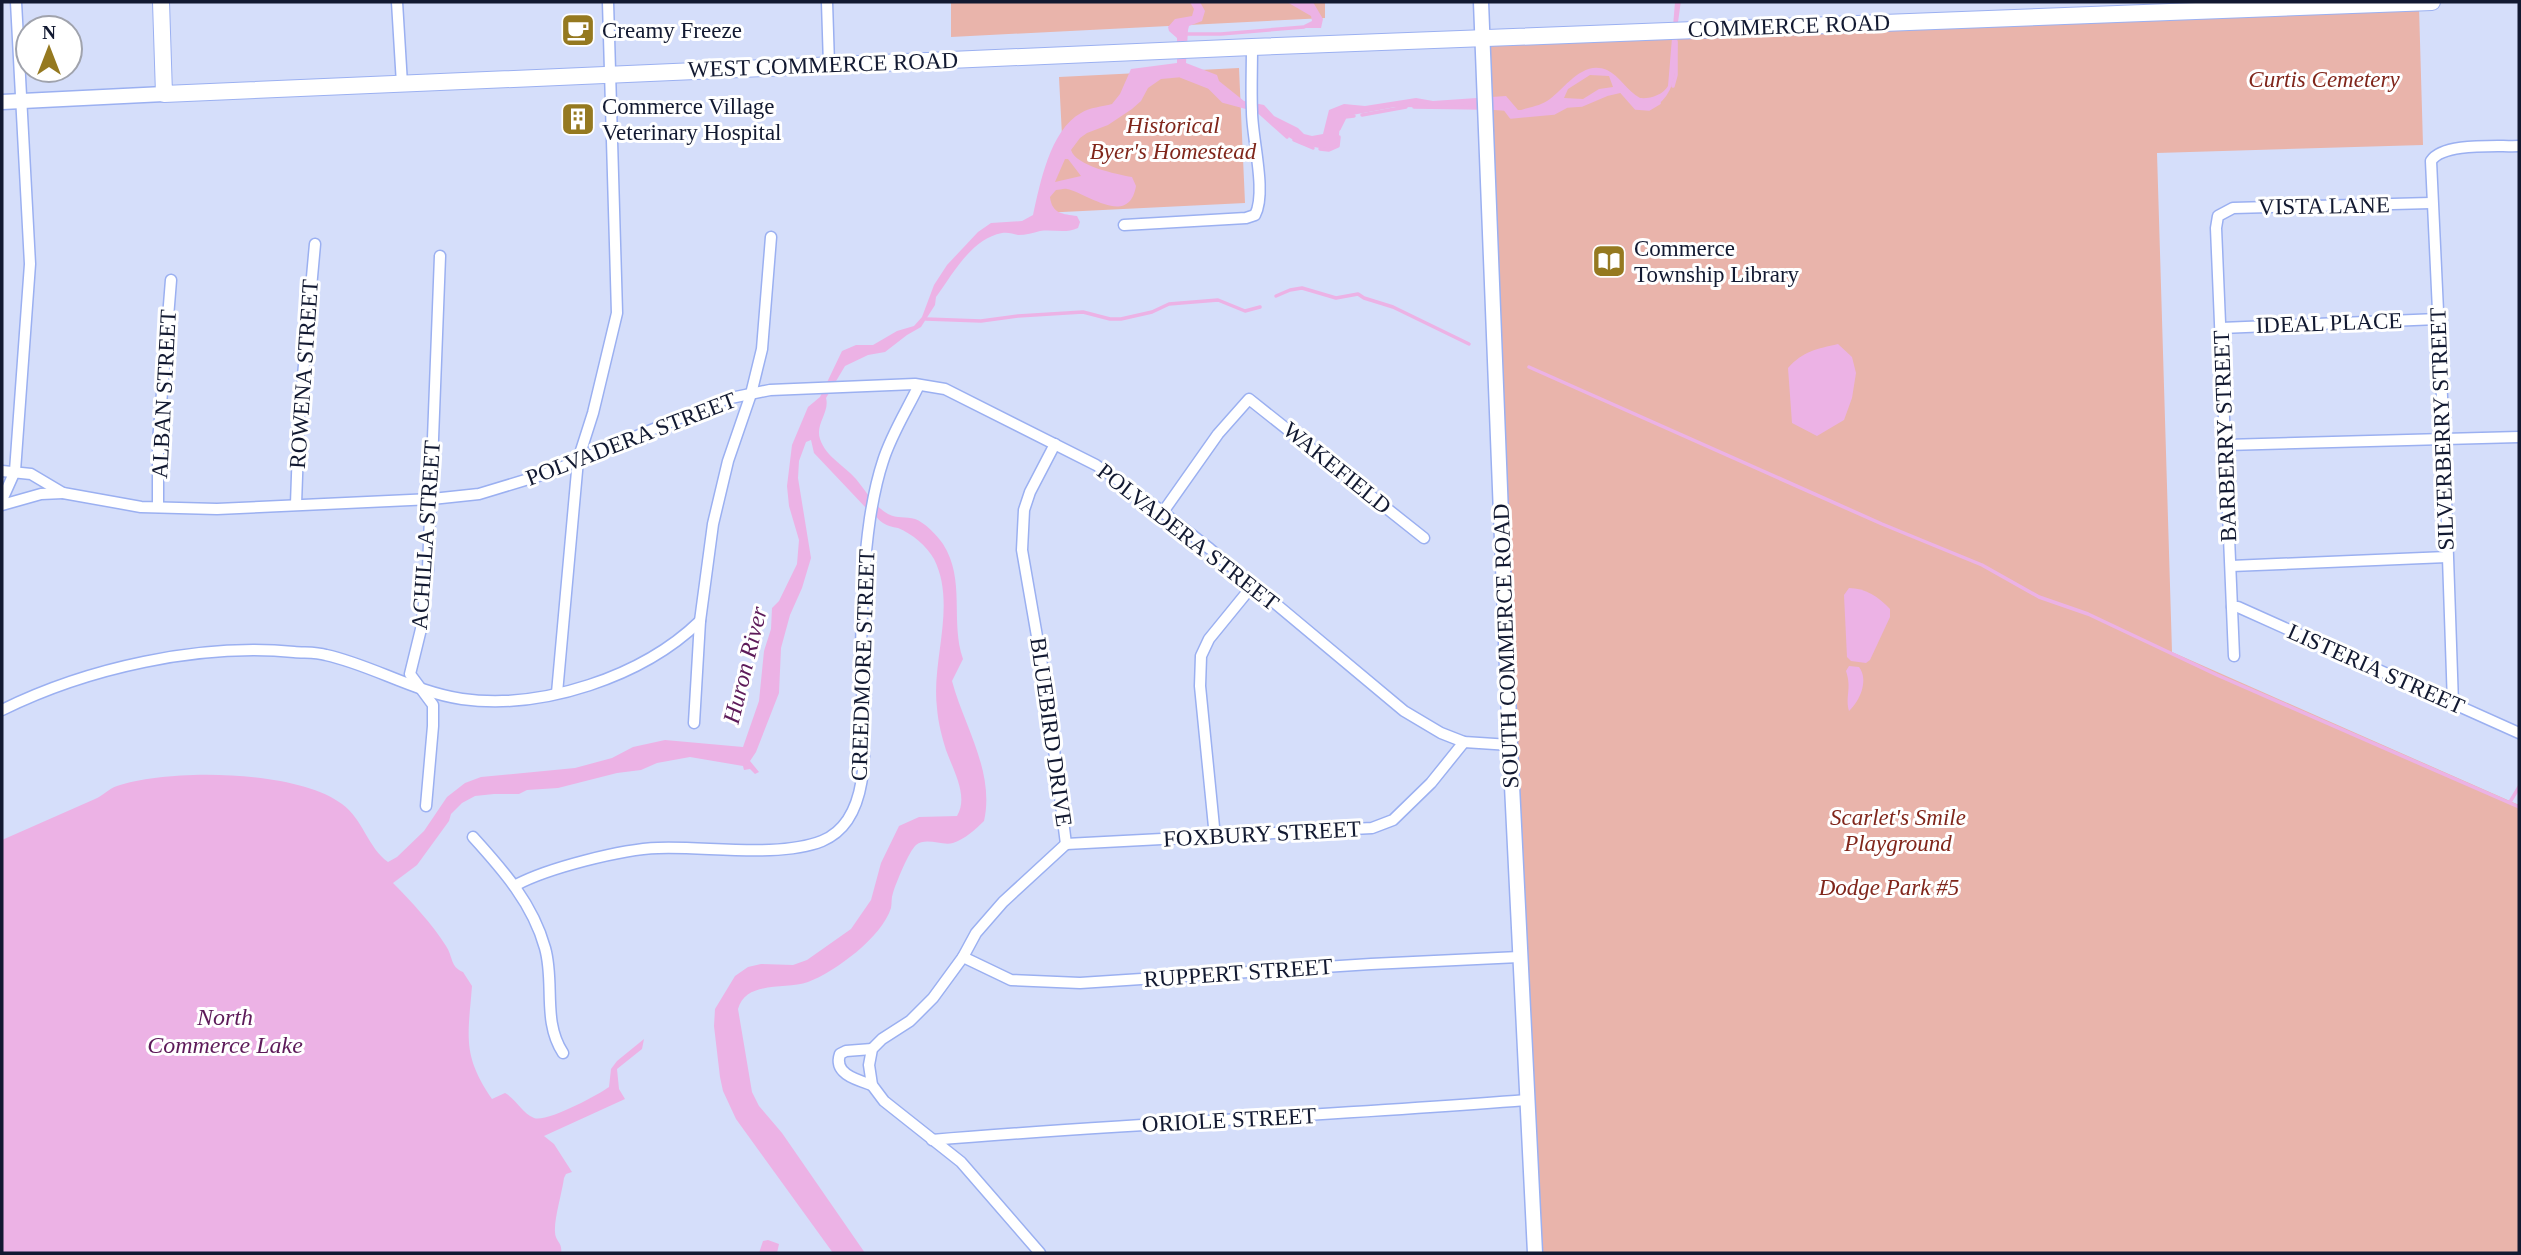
<svg xmlns="http://www.w3.org/2000/svg" width="2521" height="1255" font-family="'Times New Roman',serif">
	<style>
		.green { fill: #e9b4ab }
		.water { fill: #ecb2e5; fill-rule: evenodd }
		.lines { fill: none; stroke-linecap: round; stroke-linejoin: round }
		.stream { stroke: #ecb2e5; stroke-width: 3.5 }
		.minor-casing { stroke: #9bb0f1; stroke-width: 13 }
		.tertiary-casing { stroke: #9bb0f1; stroke-width: 17 }
		.secondary-casing { stroke: #9bb0f1; stroke-width: 18 }
		.minor { stroke: #fff; stroke-width: 10 }
		.tertiary { stroke: #fff; stroke-width: 14 }
		.secondary { stroke: #fff; stroke-width: 16 }
		.labels { text-anchor: middle; dominant-baseline: central; stroke-width: 6; stroke-linejoin: round; paint-order: stroke }
		.street-label { font-size: 23px; fill: #121931; stroke: #fff }
		.poi-label { font-size: 23px; fill: #121931; stroke: #fff; text-anchor: start }
		.park-label { font-size: 23px; font-style: italic; fill: #80261b; stroke: #fff }
		.water-label { font-size: 24px; font-style: italic; fill: #5d1a59; stroke: #fff }
	</style>
	<rect width="100%" height="100%" fill="#d5defa"/>
	<g class="green">
		<path d="M951 2H1325V18L951 37Z"/>
		<path d="M2419 7 2423 145 2157 153 2172 652 2519 805V1253H1537L1484 40Z"/>
		<path d="M1239 68 1245 203 1042 213 1062 136 1059 77Z"/>
	</g>
	<g class="water">
		<path d="M1190 2H1200L1205 11 1202 21 1189 26 1188 30 1186 63 1217 75 1219 81 1244 101 1264 105 1274 116 1298 128 1304 134 1312 136 1323 134 1329 110 1344 104 1365 106 1416 98 1433 101 1506 96 1518 110H1521C1530 107 1539 106 1547 101 1564 90 1582 59 1607 70 1620 76 1627 91 1640 98 1650 99 1663 95 1668 86L1675 2H1679C1674 33 1687 94 1651 108 1646 110 1640 111 1635 107 1629 104 1626 96 1621 91L1608 94 1582 105 1567 106 1554 113 1511 117 1502 108 1395 107 1347 116 1340 124 1338 146 1329 150 1300 144 1282 133 1257 110 1223 101 1209 87 1183 77 1161 79 1148 88 1141 101 1132 109 1108 125 1087 133 1080 138 1071 150C1076 166 1116 174 1132 177L1136 186C1129 228 1087 193 1067 189 1064 188 1059 190 1056 190L1050 197C1052 214 1063 214 1077 216L1080 222 1078 228C1065 234 1053 229 1040 231 1033 233 1026 235 1018 235 1013 234 1008 232 1002 233 971 239 953 274 936 297L935 305 921 327 907 335 885 352 868 355 845 366 826 398C830 412 815 424 820 439 826 457 844 465 856 479 866 491 874 506 888 514 897 519 906 516 915 519 924 522 937 535 943 544 966 580 950 621 963 659L952 681C964 726 995 772 984 821 976 829 965 839 953 843 942 846 926 837 916 845 909 851 896 883 893 893 891 898 892 903 891 908 882 937 835 972 808 982 785 990 746 980 738 1009L752 1092 759 1106 782 1133 865 1253H833L736 1119 723 1091 720 1077 714 1026 715 1009 735 976 748 967 761 964 793 965 807 960 851 929 871 900 881 863 899 826 919 817 957 816C969 796 953 770 946 750 942 737 938 722 937 708 931 660 957 605 934 559 927 546 911 533 898 528 892 527 888 526 883 523 876 519 875 512 867 509L814 453 811 440 806 442 799 461 798 478 811 558 802 588 790 615 781 648 779 693 756 752 750 761 759 772 755 774 750 769 744 770 743 766 690 757 657 763 641 770 617 773 558 788 527 790 519 794H494L475 796 462 803 451 814 449 821 417 865 393 883C411 901 433 925 446 946 453 956 450 967 463 972L472 986C468 1037 462 1055 492 1099L505 1093C516 1099 522 1113 534 1118 546 1123 598 1095 609 1087L611 1069 617 1061 644 1039 642 1049 617 1069 619 1089 625 1099 544 1136 554 1144 572 1172 566 1174 564 1178C562 1193 554 1219 555 1232 555 1241 563 1243 561 1253H2V840L95 799C104 795 108 789 117 786 170 768 297 770 342 804 363 819 368 848 388 862L397 857 424 831 447 797 465 783 481 777 575 768 612 758 633 747 665 740 743 747 759 701 764 651 771 629 772 608 779 601 797 564 799 540 789 506 787 486 792 445 808 407 820 397 842 351 856 345H873L897 331 914 326 922 317 934 285 947 265 978 232 991 223 1022 221 1033 215C1040 184 1050 130 1081 113 1090 107 1102 107 1112 104L1120 94 1131 69 1177 63V38L1169 31 1168 27 1175 19 1192 16 1194 9ZM1590 75 1609 76 1613 87 1599 89 1583 99 1564 98 1568 89ZM1065 159H1068L1081 176 1055 182Z"/>
		<path d="M1287 2H1313L1323 19 1321 28H1305L1304 25 1312 21 1311 16Z"/>
		<path d="M1838 344 1852 357 1856 373 1852 398 1844 420 1817 436 1792 423 1788 368C1803 351 1817 349 1838 344Z"/>
		<path d="M1849 588C1865 588 1879 597 1890 609V617L1870 660 1866 663 1851 661 1847 657 1844 595Z"/>
		<path d="M1849 666 1859 667C1869 680 1860 701 1849 711 1845 696 1852 689 1846 671Z"/>
		<path d="M768 1240 779 1244 777 1253H759L763 1241Z"/>
	</g>
	<g class="lines">
		<g class="stream">
			<path d="M1676 24 1679 2"/>
			<path d="M1187 34H1221L1304 27"/>
			<path d="M1181 76 1209 87 1223 101 1249 108"/>
			<path d="M1673 86 1676 75V42"/>
			<path d="M1414 107 1483 108"/>
			<path d="M1491 108 1505 109 1511 117 1554 113 1567 106 1582 105 1608 94 1621 91 1636 108 1649 109 1659 103"/>
			<path d="M1259 112 1287 137"/>
			<path d="M1362 115 1406 107"/>
			<path d="M1339 129 1345 117 1354 116"/>
			<path d="M1294 140 1313 148"/>
			<path d="M1320 149 1329 150 1338 146 1339 137"/>
			<path d="M1276 296 1290 290 1302 288 1336 298 1358 294 1364 298 1393 307 1469 344"/>
			<path d="M926 319 981 321 1018 316 1083 312 1110 319H1121L1152 312 1169 304 1218 300 1245 311 1260 307"/>
			<path d="M1529 367 1882 524 1982 565 2039 597 2088 614 2217 675 2519 807"/>
			<path d="M2510 802 2519 787"/>
		</g>
		<g class="minor-casing">
			<g id="minor">
				<path d="M397 2 402 84"/>
				<path d="M827 2 829 65"/>
				<path d="M1124 225 1246 218 1255 215C1267 193 1252 138 1252 112 1251 91 1252 69 1252 47"/>
				<path d="M2221 328 2438 319"/>
				<path d="M1055 444 1030 492 1024 510 1022 550 1047 694 1066 844"/>
				<path d="M2226 445 2519 437"/>
				<path d="M2 471 31 474 63 493 141 507 217 509 432 499 479 494 545 474 726 399 770 390 915 384 945 389 1096 465 1151 503 1210 549 1404 711 1441 733 1464 742 1510 745"/>
				<path d="M2 500 15 471 30 264 16 2"/>
				<path d="M296 504 299 420 315 244"/>
				<path d="M2 505 41 494 63 493"/>
				<path d="M158 507V442L171 280"/>
				<path d="M1163 512 1218 434 1249 399 1424 538"/>
				<path d="M2231 566 2447 557"/>
				<path d="M2232 607H2238L2519 733"/>
				<path d="M2234 656 2216 228 2218 216 2233 208 2431 203"/>
				<path d="M557 693 578 460 593 413 617 313 608 2"/>
				<path d="M2453 704 2444 440 2431 161C2443 142 2497 147 2519 146"/>
				<path d="M2 710C87 668 199 643 294 652 304 653 316 652 326 655 372 665 414 692 462 699 542 710 642 677 700 621"/>
				<path d="M694 723 700 621 713 524 728 461 751 394 762 349 771 237"/>
				<path d="M426 806 433 726V705L410 674 421 629 428 569 440 256"/>
				<path d="M473 837C503 870 533 904 545 948 555 983 542 1021 563 1053"/>
				<path d="M1215 837 1200 686 1201 656 1209 639 1253 585"/>
				<path d="M1066 844 1372 828 1393 820 1431 783 1464 742"/>
				<path d="M516 885C548 868 622 849 658 848 706 846 779 858 822 841 881 817 861 715 861 666 861 618 863 566 870 518 873 499 877 479 883 461 891 435 907 410 919 385"/>
				<path d="M963 957 1011 980 1080 983 1371 964 1519 957"/>
				<path d="M872 1049 846 1051 840 1054C833 1074 857 1080 872 1085"/>
				<path d="M932 1140C1130 1123 1329 1116 1527 1100"/>
				<path d="M1040 1253 961 1162 884 1101 872 1085 869 1065 872 1049 882 1039 910 1021 933 998 963 957 976 933 1003 902 1066 844"/>
			</g>
		</g>
		<g class="tertiary-casing">
			<g id="tertiary">
				<path d="M1481 2 1510 745 1535 1253"/>
				<path d="M2 102 164 94"/>
			</g>
		</g>
		<g class="secondary-casing">
			<path id="secondary" d="M161 2 164 94 1252 47 2432 2"/>
		</g>
		<use href="#minor" class="minor"/>
		<use href="#tertiary" class="tertiary"/>
		<use href="#secondary" class="secondary"/>
	</g>
	<defs>
		<g id="cafe-square" transform="scale(1.75)"><rect x="-9" y="-9" width="18" height="18" rx="4" fill="#957920" stroke="#fff"/><path d="M-5.5-4.5H6V0H3Q3 3.5 0 3.5H-2.5Q-5.5 3.5-5.5 0ZM3-3.2v2h1.7v-2ZM-6 4.5H4V6H-6Z" fill="#fff"/></g>
		<g id="building-square" transform="scale(1.75)"><rect x="-9" y="-9" width="18" height="18" rx="4" fill="#957920" stroke="#fff"/><path d="M-4-6H4V6H1V3H-1V6H-4ZM-2.5-4.3h1.7v1.8h-1.7ZM.8-4.3h1.7v1.8H.8ZM-2.5-1h1.7V.8h-1.7ZM.8-1h1.7V.8H.8Z" fill="#fff"/></g>
		<g id="library-square" transform="scale(1.75)"><rect x="-9" y="-9" width="18" height="18" rx="4" fill="#957920" stroke="#fff"/><path d="M-6-4Q-3-5.5-.7-3.5V5Q-3 3-6 4ZM6-4Q3-5.5 .7-3.5V5Q3 3 6 4Z" fill="#fff"/></g>
	</defs>
	<g fill-rule="evenodd">
		<use href="#cafe-square" x="578" y="30"/>
		<use href="#building-square" x="578" y="119"/>
		<use href="#library-square" x="1609" y="261"/>
	</g>
	<g class="labels">
		<g class="street-label">
			<text transform="translate(1789 26) rotate(-2)">COMMERCE ROAD</text>
			<text transform="translate(823 65) rotate(-2)">WEST COMMERCE ROAD</text>
			<text transform="translate(2324 206) rotate(-1)">VISTA LANE</text>
			<text transform="translate(2329 323) rotate(-2)">IDEAL PLACE</text>
			<text transform="translate(304 374) rotate(-86)">ROWENA STREET</text>
			<text transform="translate(164 394) rotate(-87)">ALBAN STREET</text>
			<text transform="translate(2442 429) rotate(-92)">SILVERBERRY STREET</text>
			<text transform="translate(2225 436) rotate(-92)">BARBERRY STREET</text>
			<text transform="translate(631 439) rotate(-21)">POLVADERA STREET</text>
			<text transform="translate(1337 468) rotate(39)">WAKEFIELD</text>
			<text transform="translate(426 535) rotate(-86)">ACHILLA STREET</text>
			<text transform="translate(1188 537) rotate(38)">POLVADERA STREET</text>
			<text transform="translate(1506 646) rotate(-92)">SOUTH COMMERCE ROAD</text>
			<text transform="translate(863 665) rotate(-88)">CREEDMORE STREET</text>
			<text transform="translate(2376 669) rotate(24)">LISTERIA STREET</text>
			<text transform="translate(1051 732) rotate(82)">BLUEBIRD DRIVE</text>
			<text transform="translate(1262 834) rotate(-3)">FOXBURY STREET</text>
			<text transform="translate(1238 973) rotate(-4)">RUPPERT STREET</text>
			<text transform="translate(1229 1120) rotate(-3)">ORIOLE STREET</text>
		</g>
		<g class="poi-label">
			<text x="602" y="30">Creamy Freeze</text>
			<text x="602" y="106">Commerce Village<tspan x="602" dy="26">Veterinary Hospital</tspan></text>
			<text x="1634" y="248">Commerce<tspan x="1634" dy="26">Township Library</tspan></text>
		</g>
		<g class="park-label">
			<text x="2324" y="79">Curtis Cemetery</text>
			<text x="1173" y="125">Historical<tspan x="1173" dy="26">Byer's Homestead</tspan></text>
			<text x="1898" y="817">Scarlet's Smile<tspan x="1898" dy="26">Playground</tspan></text>
			<text x="1889" y="887">Dodge Park #5</text>
		</g>
		<g class="water-label">
			<text transform="translate(745 665) rotate(-76)">Huron River</text>
			<text x="225" y="1017">North<tspan x="225" dy="28">Commerce Lake</tspan></text>
		</g>
	</g>
	<rect width="2521" height="1255" fill="none" stroke="#121931" stroke-width="7"/>
	<g transform="translate(49 49)"><circle r="33" fill="#ffffff" stroke="#a0a3ad" stroke-width="2"/>
	<path d="M0-5L12 26L0 18L-12 26Z" fill="#957920"/>
	<text y="-10" font-size="19" font-weight="bold" text-anchor="middle" fill="#121931">N</text>
	</g>
</svg>
